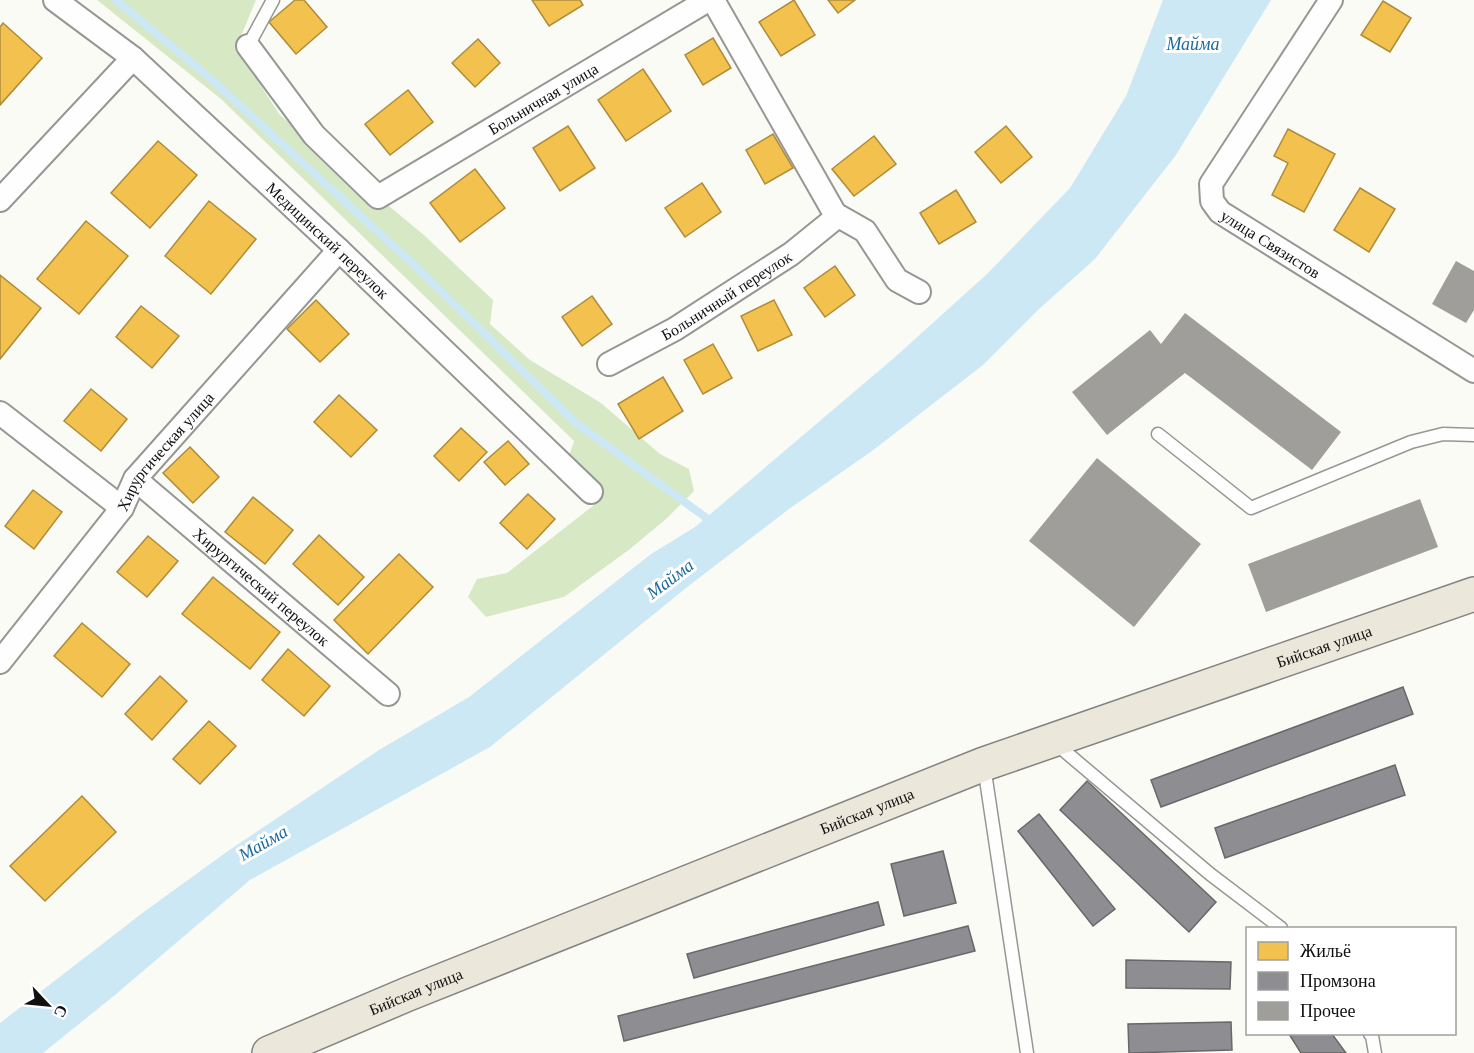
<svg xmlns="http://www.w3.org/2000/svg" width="1474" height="1053" font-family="'Libre Baskerville',serif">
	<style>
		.forest { fill: #d7e8c5 }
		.water { fill: #cde8f5 }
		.homes { fill: #f2c14e; stroke: #ae8c3b; stroke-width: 1.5 }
		.industry { fill: #8d8d92; stroke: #68686b; stroke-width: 1.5 }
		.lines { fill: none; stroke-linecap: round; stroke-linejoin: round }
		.stream { stroke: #cde8f5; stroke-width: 8 }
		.building { fill: #9f9e9b }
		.service-casing { stroke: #969694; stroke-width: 15 }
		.minor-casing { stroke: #969694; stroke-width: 26 }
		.primary-casing { stroke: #838381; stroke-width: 36 }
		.service { stroke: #fefefe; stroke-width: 12 }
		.minor { stroke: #fefefe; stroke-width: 22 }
		.primary { stroke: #ece7db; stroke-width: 33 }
		.labels { text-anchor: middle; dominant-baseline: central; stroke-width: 6; stroke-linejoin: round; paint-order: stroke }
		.street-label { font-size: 16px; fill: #101010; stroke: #fff }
		.water-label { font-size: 18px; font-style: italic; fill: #1c6a9e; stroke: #fff }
	</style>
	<rect width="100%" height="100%" fill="#fbfbf6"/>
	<path class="forest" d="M97 0H256L236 48 280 115 425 236 493 300 490 324 530 360 601 403 660 454 689 469 694 491 666 519 630 549 564 597 486 617 468 597 477 579 507 573 594 505 568 459 574 441 221 99Z"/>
	<path class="water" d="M1163 0H1271L1176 155 1095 259 1039 309 983 365 872 451 789 509 691 584 490 747 250 880 115 995 43 1053H0V1023L145 911 228 851 379 750 469 697 651 554 695 527 894 358 988 273 1070 188 1126 96Z"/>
	<g class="homes">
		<path d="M295 0H304L327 27 296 54 269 22Z"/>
		<path d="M532 0H580L583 5 549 26Z"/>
		<path d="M794 0 815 35 781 56 759 22Z"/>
		<path d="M828 0H855L838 13Z"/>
		<path d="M1383 1 1411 18 1390 52 1361 35Z"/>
		<path d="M3 23 42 58 0 105V27Z"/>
		<path d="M713 38 731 68 703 85 685 55Z"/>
		<path d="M478 39 500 63 475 87 452 63Z"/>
		<path d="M643 69 671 111 626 141 598 100Z"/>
		<path d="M408 90 433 122 390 155 365 124Z"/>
		<path d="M568 126 595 168 560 191 533 148Z"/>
		<path d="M1006 126 1032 157 1001 183 975 152Z"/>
		<path d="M1288 129 1335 154 1304 212 1272 195 1288 163 1274 156Z"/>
		<path d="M773 134 793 168 765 184 746 150Z"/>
		<path d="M874 136 896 164 854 196 832 169Z"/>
		<path d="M158 141 197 175 150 228 111 193Z"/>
		<path d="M475 169 505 208 460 242 430 203Z"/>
		<path d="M702 183 721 212 685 237 665 208Z"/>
		<path d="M1360 188 1395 209 1369 252 1334 230Z"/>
		<path d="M956 190 976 222 939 244 920 213Z"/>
		<path d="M209 201 256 239 211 294 165 256Z"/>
		<path d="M86 221 128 256 79 314 37 279Z"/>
		<path d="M835 266 855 295 825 317 804 288Z"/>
		<path d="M0 275 41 308 0 359Z"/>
		<path d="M592 296 612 324 582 346 562 317Z"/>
		<path d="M316 300 349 334 320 362 287 329Z"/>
		<path d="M774 300 792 335 758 351 741 316Z"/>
		<path d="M141 306 179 336 152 368 116 337Z"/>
		<path d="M713 344 732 378 703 394 684 360Z"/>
		<path d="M663 377 683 411 639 439 618 404Z"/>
		<path d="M91 389 127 419 101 451 64 421Z"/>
		<path d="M339 395 377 430 351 457 314 422Z"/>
		<path d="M461 428 487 452 459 481 434 456Z"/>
		<path d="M508 441 529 464 505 485 484 462Z"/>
		<path d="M190 447 219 477 193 503 163 473Z"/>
		<path d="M33 490 62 512 34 549 5 526Z"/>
		<path d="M528 494 555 519 527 549 500 523Z"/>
		<path d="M253 497 293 530 265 564 225 532Z"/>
		<path d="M319 535 364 577 338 605 293 564Z"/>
		<path d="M148 536 178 561 147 597 117 572Z"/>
		<path d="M399 554 433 587 368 654 334 620Z"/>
		<path d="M213 577 280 632 250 669 182 614Z"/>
		<path d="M82 623 130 664 102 697 54 656Z"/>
		<path d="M288 649 330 686 304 716 262 680Z"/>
		<path d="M160 676 187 701 152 740 125 714Z"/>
		<path d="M209 721 236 746 200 784 173 759Z"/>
		<path d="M82 796 116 832 45 901 10 866Z"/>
	</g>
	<g class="industry">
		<path d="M1403 687 1413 714 1161 807 1151 780Z"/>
		<path d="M1395 765 1405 795 1225 858 1215 828Z"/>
		<path d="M1087 781 1216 902 1189 932 1060 810Z"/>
		<path d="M1039 814 1115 909 1093 926 1018 831Z"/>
		<path d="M943 851 956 903 904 916 891 864Z"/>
		<path d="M878 902 884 925 694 978 687 954Z"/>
		<path d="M968 926 975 951 624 1041 618 1016Z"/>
		<path d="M1126 960 1231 962 1230 989 1126 988Z"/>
		<path d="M1231 1022 1232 1050 1129 1053 1128 1024Z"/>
		<path d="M1289 1034H1332L1346 1053H1301Z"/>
	</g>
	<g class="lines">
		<path class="stream" d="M116 0 210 78 412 263 576 423 712 522"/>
	</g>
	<g class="building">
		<path d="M1456 261 1474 271V310L1466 323 1432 304Z"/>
		<path d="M1185 313 1341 432 1312 470 1185 373 1107 435 1072 392 1150 330 1161 344Z"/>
		<path d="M1097 458 1201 544 1134 627 1029 541Z"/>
		<path d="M1420 499 1438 547 1266 612 1248 564Z"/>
	</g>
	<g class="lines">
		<g class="service-casing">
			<g id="service">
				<path d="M248 46 273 0"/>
				<path d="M1158 434 1251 508 1411 442 1443 434 1474 435"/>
				<path d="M1055 743 1210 874 1281 928"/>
				<path d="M984 766 1027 1053"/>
				<path d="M1370 1034 1372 1036 1375 1053"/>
			</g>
		</g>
		<g class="minor-casing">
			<g id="minor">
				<path id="s1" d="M55 0 133 58 339 250 591 492"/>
				<path d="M713 0 835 214 865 231 897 280 919 292"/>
				<path id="s2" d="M1331 0 1211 184 1212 201 1220 212 1474 371"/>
				<path id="s3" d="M248 46 314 135 378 197 708 0"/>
				<path d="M0 200 133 58"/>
				<path id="s4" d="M609 364 675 329 791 254 838 216"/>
				<path d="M0 413 122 508"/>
				<path id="s5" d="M135 479 388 694"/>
				<path id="s6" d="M0 662 122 508 135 479 339 250"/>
			</g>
		</g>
		<g class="primary-casing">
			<g id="primary">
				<path id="s7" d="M269 1053 408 994 984 764 1474 594"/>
			</g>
		</g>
		<use href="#service" class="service"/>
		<use href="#minor" class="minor"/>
		<use href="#primary" class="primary"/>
	</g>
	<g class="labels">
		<g class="street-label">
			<text stroke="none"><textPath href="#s3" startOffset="392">Больничная улица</textPath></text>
			<text stroke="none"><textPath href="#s1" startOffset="364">Медицинский переулок</textPath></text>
			<text stroke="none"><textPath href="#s2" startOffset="310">улица Связистов</textPath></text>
			<text stroke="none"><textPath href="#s4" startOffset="136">Больничный переулок</textPath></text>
			<text stroke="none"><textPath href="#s6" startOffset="268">Хирургическая улица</textPath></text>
			<text stroke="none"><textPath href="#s5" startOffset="166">Хирургический переулок</textPath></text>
			<text stroke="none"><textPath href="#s7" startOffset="1131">Бийская улица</textPath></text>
			<text stroke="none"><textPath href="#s7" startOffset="645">Бийская улица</textPath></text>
			<text stroke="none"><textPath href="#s7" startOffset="159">Бийская улица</textPath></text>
		</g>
		<g class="water-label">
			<text x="1193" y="44">Майма</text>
			<text transform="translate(670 579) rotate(-37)">Майма</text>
			<text transform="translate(263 843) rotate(-30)">Майма</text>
		</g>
	</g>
	<rect x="1246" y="927" width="210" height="108" fill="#ffffff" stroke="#9f9f9f" stroke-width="1.5"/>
	<rect x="1258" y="942" width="30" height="18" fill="#f2c14e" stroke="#9f9f9f" stroke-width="1.5"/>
	<text x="1300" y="957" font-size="18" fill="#101010">Жильё</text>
	<rect x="1258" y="972" width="30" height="18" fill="#8d8d92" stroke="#9f9f9f" stroke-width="1.5"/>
	<text x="1300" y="987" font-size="18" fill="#101010">Промзона</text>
	<rect x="1258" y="1002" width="30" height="18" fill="#9f9e9b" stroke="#9f9f9f" stroke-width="1.5"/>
	<text x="1300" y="1017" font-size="18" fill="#101010">Прочее</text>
	<g transform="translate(48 1005) rotate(116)" stroke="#ffffff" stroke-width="4.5" paint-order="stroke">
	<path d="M0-4.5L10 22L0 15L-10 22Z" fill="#101010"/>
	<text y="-9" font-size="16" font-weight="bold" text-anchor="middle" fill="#101010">С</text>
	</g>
</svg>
